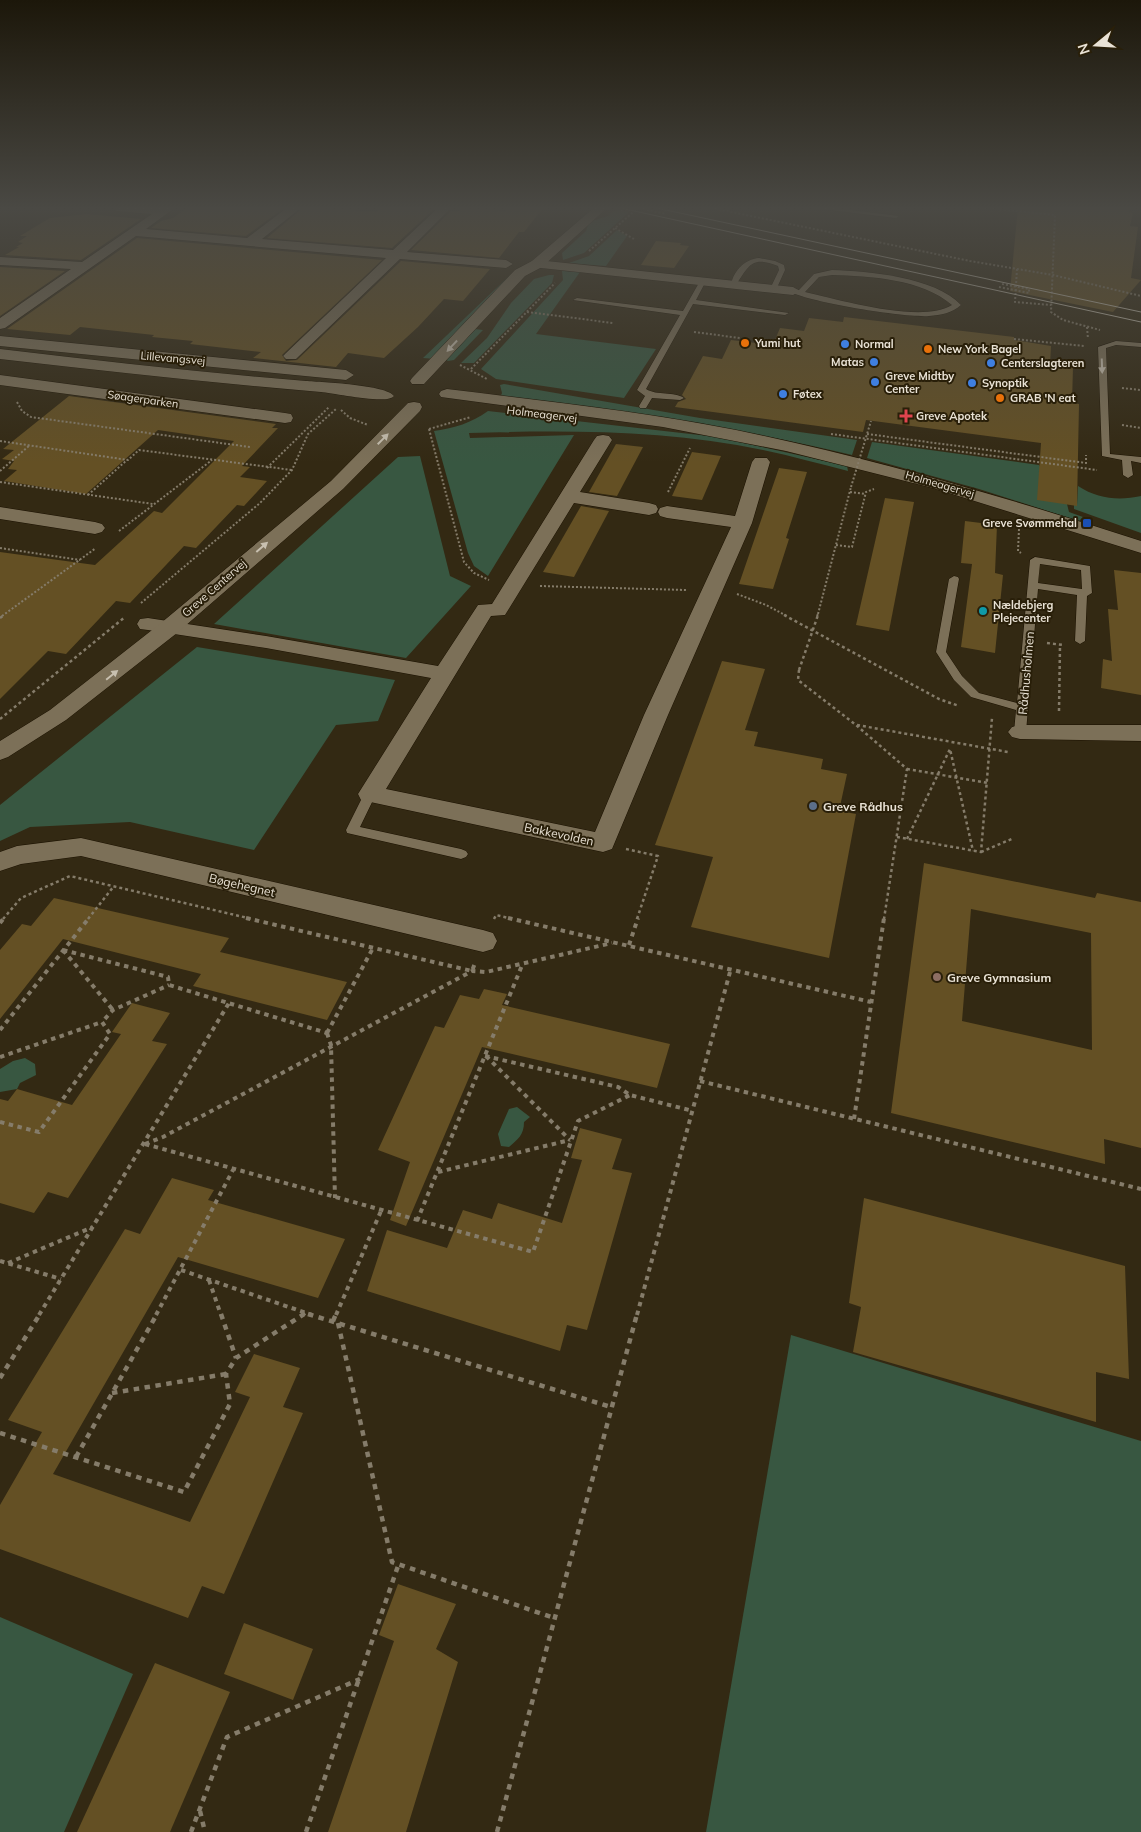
<svg xmlns="http://www.w3.org/2000/svg" width="1141" height="1832" font-family="Mulish,sans-serif">
	<style>
		.green { fill: #385741 }
		.building { fill: #645024; fill-rule: evenodd }
		.lines { fill: none; stroke-linecap: round; stroke-linejoin: round }
		.lane-casing { stroke: #1b1100; stroke-width: 1 }
		.street-casing { stroke: #1b1100; stroke-width: 1 }
		.secondary-casing { stroke: #1b1100; stroke-width: 1 }
		.path-far3 { stroke: #857c6a; stroke-width: 2; stroke-dasharray: 2 2; stroke-linecap: butt }
		.path-far2 { stroke: #857c6a; stroke-width: 2.5; stroke-dasharray: 3 3; stroke-linecap: butt }
		.path-far1 { stroke: #857c6a; stroke-width: 4; stroke-dasharray: 4.5 4.5; stroke-linecap: butt }
		.path { stroke: #857c6a; stroke-width: 4.5; stroke-dasharray: 5.5 5.5; stroke-linecap: butt }
		.lane { fill: #7c7058; fill-rule: evenodd }
		.street { fill: #7c7058; fill-rule: evenodd }
		.secondary { fill: #7c7058; fill-rule: evenodd }
		.tram { stroke: #c7c0b1; stroke-width: 1 }
		.path-bridge-far1 { stroke: #857c6a; stroke-width: 2; stroke-dasharray: 2 2; stroke-linecap: butt }
		.path-bridge { stroke: #857c6a; stroke-width: 2.5; stroke-dasharray: 3 3; stroke-linecap: butt }
		.oneway { fill: #c8c0b0 }
		.food-dot { fill: #e8710a; stroke: #291f09; stroke-width: 2 }
		.shop-dot { fill: #3f7fe0; stroke: #291f09; stroke-width: 2 }
		.health-dot { fill: #e0444e; stroke: #291f09; stroke-width: 2 }
		.transit-dot { fill: #1a4fb4; stroke: #291f09; stroke-width: 2 }
		.culture-dot { fill: #0f9aa8; stroke: #291f09; stroke-width: 2 }
		.service-dot { fill: #5c6f8a; stroke: #291f09; stroke-width: 2 }
		.education-dot { fill: #8d6e63; stroke: #291f09; stroke-width: 2 }
		.labels { text-anchor: middle; dominant-baseline: central; stroke-width: 4; stroke-linejoin: round; paint-order: stroke }
		.far-poi-label { font-size: 11px; font-weight: bold; fill: #e9e2d5; stroke: #291f09; text-anchor: start }
		.far-street-label { font-size: 11px; fill: #e9e2d5; stroke: #291f09 }
		.street-label { font-size: 12px; fill: #e9e2d5; stroke: #291f09 }
		.poi-label { font-size: 12px; font-weight: bold; fill: #e9e2d5; stroke: #291f09; text-anchor: start }
	</style>
	<rect width="100%" height="100%" fill="#332913"/>
	<g class="green">
		<path d="M618 210 629 212 584 253 563 260 562 253 586 231 589 222 611 215 608 214Z"/>
		<path d="M617 230 627 236 606 266 569 263 589 256Z"/>
		<path d="M562 271 580 272 536 334 656 349 624 398 496 379 481 369 563 280Z"/>
		<path d="M511 274H514L436 359 423 358Z"/>
		<path d="M549 275H554L552 283 474 363H461L487 338 511 303 534 279Z"/>
		<path d="M475 329 483 330 454 360 448 361 445 359Z"/>
		<path d="M504 384 700 418 857 440 852 455C736 427 619 410 500 398L502 393 500 385Z"/>
		<path d="M488 411 717 437 847 466 848 471C820 464 792 456 763 450 667 430 567 430 469 433L470 438 574 435 488 576 474 566 468 553 434 431C455 428 471 423 488 411Z"/>
		<path d="M872 442 1039 465 1067 504 1069 512 1083 517 1079 521 979 489 867 458Z"/>
		<path d="M420 456 450 576 471 586 406 658 214 624 398 457Z"/>
		<path d="M1078 486C1098 499 1119 501 1141 496V533L1074 509V505H1077Z"/>
		<path d="M197 647 395 680 378 721 336 725 254 850 130 822 30 827 0 841V805Z"/>
		<path d="M25 1058 35 1064 36 1075 20 1083 17 1089 0 1092V1069L13 1061Z"/>
		<path d="M517 1107 530 1117 524 1122C524 1135 518 1139 509 1147L501 1146 498 1134 509 1109Z"/>
		<path d="M791 1335 1141 1441V1832H706Z"/>
		<path d="M0 1617 133 1674 64 1832H0Z"/>
	</g>
	<g class="building">
		<path d="M189 207H285L246 236 151 228 161 221 173 218Z"/>
		<path d="M304 207 376 212 381 207 434 209 392 248 267 238Z"/>
		<path d="M510 207H544L524 232H519L499 258 411 250 451 211H459L463 208 506 211Z"/>
		<path d="M1018 207H1130L1128 212 1133 213 1130 226 1138 227 1131 278 1141 280 1113 312 1010 291Z"/>
		<path d="M87 214 141 219 81 260 5 255 19 247H16L23 243 18 242 27 236H20L50 218Z"/>
		<path d="M137 238 382 260 282 355 286 361 297 360 401 261 490 269 463 301 444 299 418 327 384 358 348 353 336 367 253 358 261 352 190 344 193 341 152 337 154 335 80 327 70 335 7 329Z"/>
		<path d="M656 241 681 243 680 245 689 246 674 268 641 265Z"/>
		<path d="M0 267 65 271 0 316Z"/>
		<path d="M844 317 1014 337V340L1051 346 1050 365 1073 367 1072 403 1079 404 1077 506 1037 500 1041 443 866 420 863 432 675 407 678 402 686 399 682 395 703 356 722 359 731 340 756 343 759 338 775 340 780 328 804 331 809 318 843 322Z"/>
		<path d="M69 396 276 424 272 428H278L242 466 250 467 240 477 267 481 244 506 237 505 196 548 184 546 130 603 116 601 66 654 48 651 0 699V552L95 565 154 511 162 513 234 441 158 430 86 494 4 481 17 470 8 469 14 461 2 459 14 450 3 449Z"/>
		<path d="M616 444 643 447 617 496 589 492Z"/>
		<path d="M692 452 721 456 702 500 672 496Z"/>
		<path d="M779 468 807 472 786 538 789 539 773 589 739 584Z"/>
		<path d="M885 498 914 502 889 631 856 625Z"/>
		<path d="M581 506 609 511 574 577 543 572Z"/>
		<path d="M965 521 997 525 995 573 1003 575 995 653 961 647 972 564 961 563Z"/>
		<path d="M1114 570 1141 573V695L1101 688 1103 659 1112 661 1108 609 1118 610Z"/>
		<path d="M722 661 765 669 745 730 758 732 754 746 823 759 821 769 847 774 839 811 856 814 829 958 691 927 713 857 655 845Z"/>
		<path d="M924 863 1095 898 1097 893 1141 902V1148L1104 1139 1105 1164 891 1113ZM971 909 1091 933 1092 1050 962 1021Z"/>
		<path d="M54 898 229 938 220 952 347 982 327 1020 193 986 201 974 63 939 0 1019V950L22 924 31 926Z"/>
		<path d="M484 989 507 994 502 1005 670 1044 657 1088 482 1047 406 1226 390 1220 410 1162 378 1150 435 1026 444 1028 460 995 479 999Z"/>
		<path d="M132 1003 170 1013 152 1041 167 1044 68 1198 48 1192 34 1213 0 1203V1099L8 1101 17 1089 72 1105 121 1034 112 1032Z"/>
		<path d="M580 1128 622 1139 612 1169 632 1173 587 1330 567 1325 560 1351 367 1291 387 1230 447 1248 463 1210 492 1219 498 1203 562 1223 582 1160 571 1158Z"/>
		<path d="M172 1178 214 1190 208 1200 345 1239 318 1298 178 1257 53 1474 190 1522 250 1397 235 1392 254 1354 300 1368 283 1407 303 1413 224 1594 202 1586 188 1618 0 1549V1505L42 1432 8 1420 125 1229 140 1234Z"/>
		<path d="M864 1198 1125 1266 1129 1379 1096 1372V1422L853 1352 861 1307 849 1303Z"/>
		<path d="M398 1584 456 1604 436 1649 458 1662 406 1832H328L394 1641 379 1635Z"/>
		<path d="M244 1623 313 1649 293 1700 224 1674Z"/>
		<path d="M155 1663 230 1692 170 1832H77Z"/>
	</g>
	<g class="lines">
		<g class="lane-casing">
			<g id="lane">
				<path d="M805 207H826L899 216 896 218Z"/>
				<path d="M759 258 775 261 784 265 785 270 776 290 770 289 779 270 778 266C751 255 749 266 735 286H731C732 273 744 259 759 258Z"/>
				<path d="M832 270C868 271 935 277 961 305 952 313 941 315 929 316 907 318 806 302 789 291L793 289 799 290 814 274ZM832 275C870 276 922 279 952 305 922 324 840 300 805 292L819 277Z"/>
				<path d="M703 279 706 281 696 300 789 313 785 315 693 304 646 389C657 396 674 391 684 398L680 400 652 398 646 408H640L639 406 645 396 637 390 680 315 573 300 577 298 683 311 700 281Z"/>
				<path d="M1116 341 1141 343V347L1116 345 1106 348 1110 454 1141 457V463L1131 461 1133 475 1128 478 1123 475 1122 460 1102 456 1098 347Z"/>
				<path d="M1035 557 1090 566 1092 593 1087 596 1085 641 1080 644 1075 641 1077 595 1038 589 1026 732 1020 736 1014 732 1016 710 971 697 954 680 936 652 949 579 954 576 958 577 959 579 946 652 962 676 979 693 1017 703 1030 560ZM1040 564 1081 570 1082 589 1038 583Z"/>
				<path d="M370 790 376 794 360 827 461 849 466 851 468 854 466 857 461 859 347 833 346 830 364 794Z"/>
			</g>
		</g>
		<g class="street-casing">
			<g id="street">
				<path d="M111 207H176L146 229 247 238 288 207H302L262 239 393 250 439 207H452L407 252 506 260 513 264 506 268 400 259 296 359H286L283 356 286 353 386 258 136 236 5 328 0 329V318L71 269 0 265V257L82 262 152 214 117 211Z"/>
				<path d="M537 260 793 287 800 291 793 295 532 267 530 264 532 261Z"/>
				<path d="M0 336 346 370 354 375 346 380 0 346Z"/>
				<path d="M0 375 285 413 291 414 293 418 291 422 285 423 0 385Z"/>
				<path d="M603 435 609 436 612 440 580 492 649 503 656 505 658 509 656 513 649 515 574 503 505 615 491 616 386 789 595 832 644 715 731 527 667 518 660 516 658 512 660 508 667 506 735 516 752 462 755 458H767L770 462 752 523 668 715 612 849 603 852 361 800 358 794 431 678 266 648 148 630 140 629 137 624 140 619 148 618 266 636 438 666 478 605 492 604 594 440 597 436Z"/>
				<path d="M0 507 95 522 102 524 105 528 102 532 95 534 0 519Z"/>
				<path d="M1020 725H1141V741L1020 739 1012 737 1008 732 1012 727Z"/>
				<path d="M81 838 483 930 493 933 497 941 493 949 483 952 81 856 21 864 0 871V852L17 846Z"/>
			</g>
		</g>
		<g class="secondary-casing">
			<g id="secondary">
				<path d="M595 207H608L542 267 525 276 424 384H412L410 381 412 378 515 270 532 261Z"/>
				<path d="M0 349C102 361 204 373 306 381 321 382 387 385 394 396 388 405 334 393 321 392 214 383 107 371 0 359Z"/>
				<path d="M447 389C543 401 640 411 736 430 873 458 1008 498 1141 541V553L933 488 786 451 663 427 441 397 439 394 441 391Z"/>
				<path d="M414 402 420 403 422 407 420 411 343 489 177 633 66 720 8 757 0 760V741L50 710 161 623 331 481 408 403Z"/>
			</g>
		</g>
		<g class="path-far3">
			<path d="M707 207 970 261 1053 275 1141 296"/>
			<path d="M976 207 1055 215 1051 312 1063 320 1100 330"/>
			<path d="M639 208 666 214"/>
			<path d="M621 210 637 208"/>
			<path d="M615 228 634 239"/>
			<path d="M589 251 639 207"/>
			<path d="M1017 269 1015 302 1051 305"/>
			<path d="M999 287 1029 293V289L1002 284"/>
			<path d="M527 312 613 323"/>
			<path d="M1087 327 1088 339"/>
			<path d="M694 332 740 338"/>
			<path d="M1014 339 1084 346"/>
			<path d="M460 365 487 379"/>
			<path d="M471 369 555 283"/>
			<path d="M1122 388 1141 390"/>
			<path d="M17 402 22 411 31 417 250 447"/>
			<path d="M341 410 350 418 368 425"/>
			<path d="M1122 425 1141 428"/>
			<path d="M429 429 464 562 474 573 489 580"/>
			<path d="M429 429 471 417"/>
			<path d="M831 434 1097 470"/>
			<path d="M867 434 1086 463V455"/>
			<path d="M0 441 128 460 139 450 292 470"/>
			<path d="M267 468 329 407"/>
			<path d="M0 471 30 445"/>
			<path d="M0 482 153 504"/>
			<path d="M668 492 690 448"/>
			<path d="M850 492 865 494"/>
			<path d="M88 495 127 460"/>
			<path d="M1019 529 1018 551 1021 553"/>
			<path d="M119 531 212 460"/>
			<path d="M836 545 852 547 866 492 874 489"/>
			<path d="M0 548 80 560"/>
			<path d="M540 586 686 590"/>
			<path d="M737 594 766 605 787 616"/>
			<path d="M141 603 260 503 292 470 308 434 336 409"/>
			<path d="M818 614 851 487"/>
			<path d="M2 616 96 548"/>
		</g>
		<g class="path-far2">
			<path d="M784 615 939 699 959 706"/>
			<path d="M0 618 4 615"/>
			<path d="M1047 643 1063 645"/>
			<path d="M799 670 798 680 856 725 907 769 884 919"/>
			<path d="M1059 711 1060 645"/>
			<path d="M0 719 125 617"/>
			<path d="M857 725 1008 752"/>
			<path d="M907 769 988 783"/>
			<path d="M897 837 981 852 992 718"/>
			<path d="M907 839 950 749 973 851"/>
			<path d="M626 849 658 856 637 919"/>
			<path d="M981 852 1014 838"/>
			<path d="M3 919 21 898 70 876 252 919"/>
			<path d="M88 919 114 886"/>
			<path d="M494 919 496 915 513 919"/>
		</g>
		<g class="path-far1">
			<path d="M246 918 472 971 475 963"/>
			<path d="M508 918 871 1002"/>
			<path d="M0 923 4 918"/>
			<path d="M629 945 638 918"/>
			<path d="M63 950 168 977 169 985 327 1033"/>
			<path d="M63 950 113 1010"/>
			<path d="M0 1030 89 918"/>
			<path d="M327 1033 331 1045 335 1198"/>
			<path d="M327 1033 373 948"/>
			<path d="M485 1056 618 1087 630 1095 693 1111"/>
			<path d="M486 1056 570 1140"/>
			<path d="M0 1057 102 1022"/>
			<path d="M700 1081 1141 1189"/>
			<path d="M854 1119 884 918"/>
			<path d="M0 1122 39 1132 110 1034 102 1022 113 1010 169 985"/>
			<path d="M145 1144 533 1252 578 1121 630 1095"/>
			<path d="M145 1144 163 1137 472 971 486 972 612 943"/>
			<path d="M438 1172 570 1140"/>
			<path d="M417 1221 523 963"/>
			<path d="M0 1261 61 1279"/>
			<path d="M8 1263 93 1227"/>
			<path d="M181 1270 312 1315"/>
			<path d="M209 1280 221 1315"/>
			<path d="M39 1315 229 1003"/>
			<path d="M156 1315 233 1170"/>
			<path d="M302 1315 305 1313"/>
			<path d="M336 1315 381 1211"/>
			<path d="M637 1315 730 972"/>
		</g>
		<g class="path">
			<path d="M221 1314 236 1358"/>
			<path d="M308 1314 611 1407"/>
			<path d="M333 1321 336 1314"/>
			<path d="M338 1323 392 1562 554 1618"/>
			<path d="M0 1378 40 1314"/>
			<path d="M112 1393 226 1374"/>
			<path d="M0 1433 184 1492 230 1404 226 1374 236 1358 304 1314"/>
			<path d="M76 1457 157 1314"/>
			<path d="M200 1811 205 1832"/>
			<path d="M191 1832 227 1737 360 1679"/>
			<path d="M306 1832 398 1566"/>
			<path d="M497 1832 637 1314"/>
		</g>
		<use href="#lane" class="lane"/>
		<use href="#street" class="street"/>
		<use href="#secondary" class="secondary"/>
		<g class="tram">
			<path d="M616 207 1141 322"/>
			<path d="M652 207 1141 312"/>
		</g>
		<g class="path-bridge-far1">
			<path d="M851 487 871 421"/>
			<path d="M817 616 818 614"/>
		</g>
		<path class="path-bridge" d="M799 670 818 615"/>
	</g>
	<defs><path id="oneway-solid" d="M-6-.8H1V-3.2L6.5 0L1 3.2V.8H-6Z" transform="scale(1.25)"/></defs>
	<g class="oneway">
		<use href="#oneway-solid" transform="translate(452 346) rotate(133)"/>
		<use href="#oneway-solid" transform="translate(1102 366) rotate(88)"/>
		<use href="#oneway-solid" transform="translate(383 439) rotate(-45)"/>
		<use href="#oneway-solid" transform="translate(262 547) rotate(-41)"/>
		<use href="#oneway-solid" transform="translate(112 675) rotate(-39)"/>
	</g>
	<linearGradient id="sky" x2="0" y2="1"><stop stop-color="#1c170a"/><stop offset="0.45" stop-color="#4a4944"/><stop offset="1" stop-color="#4a4944" stop-opacity="0"/></linearGradient>
	<rect width="1141" height="463" fill="url(#sky)"/>
	<g class="food-dot">
		<circle cx="745" cy="343" r="5"/>
		<circle cx="928" cy="349" r="5"/>
		<circle cx="1000" cy="398" r="5"/>
	</g>
	<g class="shop-dot">
		<circle cx="845" cy="344" r="5"/>
		<circle cx="874" cy="362" r="5"/>
		<circle cx="991" cy="363" r="5"/>
		<circle cx="875" cy="382" r="5"/>
		<circle cx="972" cy="383" r="5"/>
		<circle cx="783" cy="394" r="5"/>
	</g>
	<path class="health-dot" d="M903.5 408.5h5v5h5v5h-5v5h-5v-5h-5v-5h5z"/>
	<rect class="transit-dot" x="1082" y="518" width="10" height="10" rx="2.5"/>
	<circle class="culture-dot" cx="983" cy="611" r="5"/>
	<circle class="service-dot" cx="813" cy="806" r="5"/>
	<circle class="education-dot" cx="937" cy="977" r="5"/>
	<g class="labels">
		<g class="far-poi-label">
			<text x="755" y="343">Yumi hut</text>
			<text x="855" y="344">Normal</text>
			<text x="938" y="349">New York Bagel</text>
			<text x="864" y="362" text-anchor="end">Matas</text>
			<text x="1001" y="363">Centerslagteren</text>
			<text x="885" y="376">Greve Midtby<tspan x="885" dy="13">Center</tspan></text>
			<text x="982" y="383">Synoptik</text>
			<text x="793" y="394">Føtex</text>
			<text x="1010" y="398">GRAB 'N eat</text>
			<text x="916" y="416">Greve Apotek</text>
			<text x="1077" y="523" text-anchor="end">Greve Svømmehal</text>
			<text x="993" y="605">Nældebjerg<tspan x="993" dy="13">Plejecenter</tspan></text>
		</g>
		<g class="far-street-label">
			<text transform="translate(173 358) rotate(5)">Lillevangsvej</text>
			<text transform="translate(143 399) rotate(8)">Søagerparken</text>
			<text transform="translate(542 414) rotate(7)">Holmeagervej</text>
			<text transform="translate(940 484) rotate(16)">Holmeagervej</text>
			<text transform="translate(214 588) rotate(-41)">Greve Centervej</text>
		</g>
		<g class="street-label">
			<text transform="translate(1026 673) rotate(-85)">Rådhusholmen</text>
			<text transform="translate(559 834) rotate(12)">Bakkevolden</text>
			<text transform="translate(242 885) rotate(13)">Bøgehegnet</text>
		</g>
		<g class="poi-label">
			<text x="823" y="806">Greve Rådhus</text>
			<text x="947" y="977">Greve Gymnasium</text>
		</g>
	</g>
	<g transform="translate(1096 45) rotate(252)" stroke="#291f09" stroke-width="4" paint-order="stroke">
	<path d="M0-4L9 19L0 12L-9 19Z" fill="#e9e2d5"/>
	<text y="-8" font-size="14" font-weight="bold" text-anchor="middle" fill="#e9e2d5">N</text>
	</g>
</svg>
